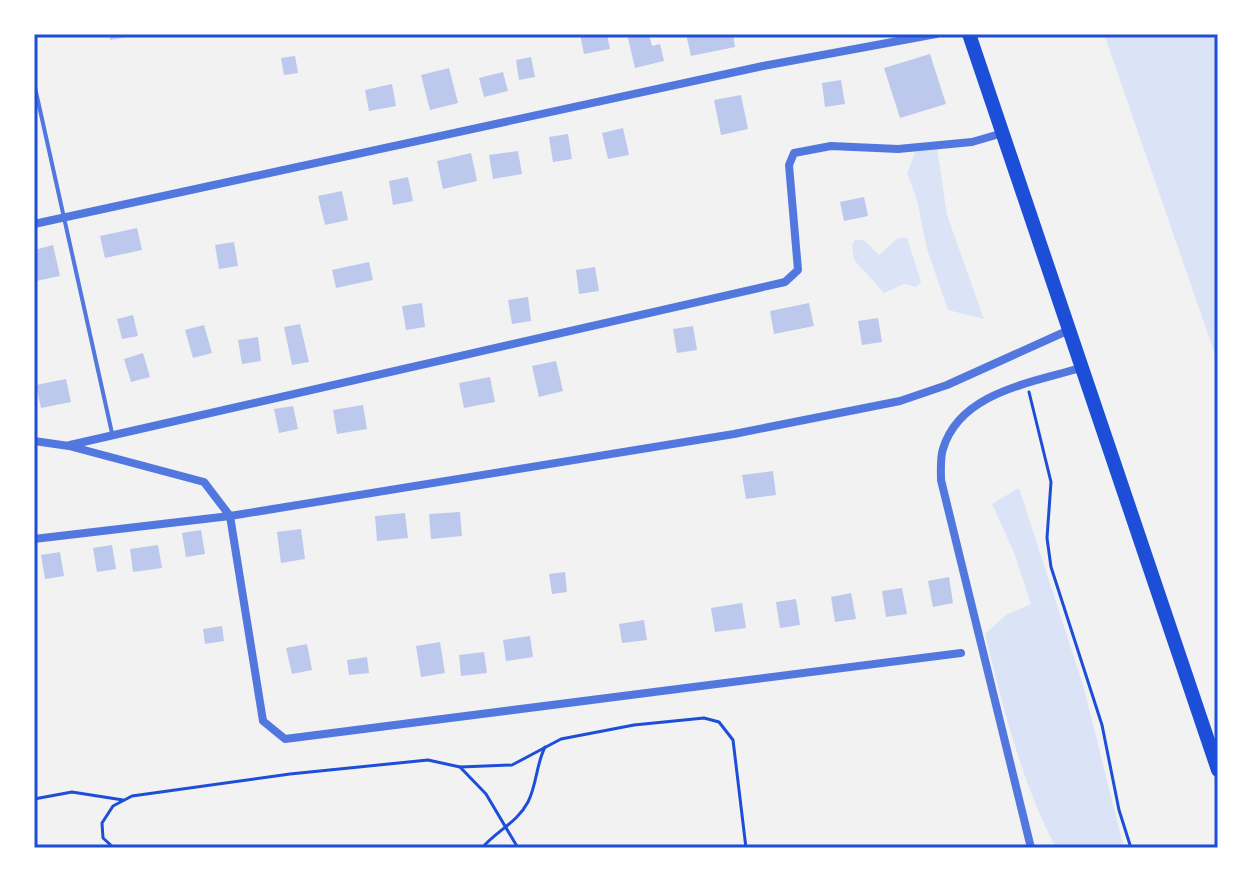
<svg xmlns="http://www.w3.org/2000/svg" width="1252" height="882" font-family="Rubik,sans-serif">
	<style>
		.green { fill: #dbe4f7 }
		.building { fill: #bdc9ec }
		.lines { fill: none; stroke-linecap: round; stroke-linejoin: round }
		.path { stroke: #1d4ed8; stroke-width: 3 }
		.service { stroke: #5277de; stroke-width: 4 }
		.minor { stroke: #5277de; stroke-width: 8 }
		.primary { stroke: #1d4ed8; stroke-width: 14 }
		.neatline { fill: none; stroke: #1d4ed8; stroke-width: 3 }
	</style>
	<rect width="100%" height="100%" fill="#f2f2f2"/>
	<g class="green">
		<path d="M1104 34H1218V363Z"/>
		<path d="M918 145 937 147 947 215 984 319 948 310 927 249 917 200 907 173Z"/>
		<path d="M898 238H907L921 282 916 287 904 284 884 293 854 260 852 245 855 240H864L879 255Z"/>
		<path d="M1019 488 1083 685 1124 848H1056C1021 781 1003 708 985 634L1006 615 1031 604 1014 553 992 504Z"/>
	</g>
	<g class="building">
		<path d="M109 34H133V36L110 40Z"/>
		<path d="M580 34H607L610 49 584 54Z"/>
		<path d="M627 34H649L652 46 660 44 664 61 635 68Z"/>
		<path d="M686 34H733L735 47 691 56Z"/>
		<path d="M930 54 946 104 900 118 884 68Z"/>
		<path d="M295 56 298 73 284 75 281 58Z"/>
		<path d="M531 57 535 77 519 80 516 60Z"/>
		<path d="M449 68 458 103 430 110 421 75Z"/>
		<path d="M503 72 508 91 484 97 479 78Z"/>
		<path d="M841 80 845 104 825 107 822 83Z"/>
		<path d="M392 84 396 106 369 111 365 90Z"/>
		<path d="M741 95 748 129 721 135 714 100Z"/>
		<path d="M623 128 629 155 608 159 602 133Z"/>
		<path d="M568 134 572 159 553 162 549 137Z"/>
		<path d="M518 151 522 174 493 179 489 155Z"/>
		<path d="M471 153 477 181 443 189 437 161Z"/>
		<path d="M408 177 413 201 393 205 389 181Z"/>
		<path d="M342 191 348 220 325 225 318 196Z"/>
		<path d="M864 197 868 216 844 221 840 202Z"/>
		<path d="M137 228 142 250 105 258 100 236Z"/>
		<path d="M234 242 238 266 219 269 215 245Z"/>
		<path d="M53 245 60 276 36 281 34 250Z"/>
		<path d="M369 262 373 280 336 288 332 270Z"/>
		<path d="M595 267 599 291 579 294 576 270Z"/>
		<path d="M528 297 531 321 512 324 508 300Z"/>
		<path d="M422 303 425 327 406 330 402 306Z"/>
		<path d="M809 303 814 326 774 334 770 311Z"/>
		<path d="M133 315 138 336 122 339 117 319Z"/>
		<path d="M878 318 882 342 862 345 858 321Z"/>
		<path d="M300 324 309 362 292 365 284 327Z"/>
		<path d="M204 325 212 353 193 358 185 330Z"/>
		<path d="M693 326 697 350 677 353 673 329Z"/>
		<path d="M258 337 261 361 242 364 238 340Z"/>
		<path d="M143 353 150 377 131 382 124 359Z"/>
		<path d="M556 361 563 391 539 397 532 366Z"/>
		<path d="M490 377 495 402 464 408 459 383Z"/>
		<path d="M66 379 71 402 41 408 36 385Z"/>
		<path d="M363 405 367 429 337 434 333 410Z"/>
		<path d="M293 406 298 429 279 433 274 409Z"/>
		<path d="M773 471 776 495 746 499 742 475Z"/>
		<path d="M460 512 462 536 431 539 429 514Z"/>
		<path d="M405 513 408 538 377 541 375 516Z"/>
		<path d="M301 529 305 559 281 563 277 532Z"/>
		<path d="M201 530 205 554 186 557 182 533Z"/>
		<path d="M112 545 116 569 97 572 93 548Z"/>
		<path d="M158 545 162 568 133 572 130 549Z"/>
		<path d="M60 552 64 576 45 579 41 555Z"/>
		<path d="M565 572 567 592 552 594 549 574Z"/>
		<path d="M949 577 953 603 933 607 928 581Z"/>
		<path d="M902 588 907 614 886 617 882 591Z"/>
		<path d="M851 593 856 619 835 622 831 597Z"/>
		<path d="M796 599 800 625 780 628 776 602Z"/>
		<path d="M742 603 746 628 715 632 711 608Z"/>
		<path d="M644 620 647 640 622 643 619 624Z"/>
		<path d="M222 626 224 641 205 644 203 629Z"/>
		<path d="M530 636 533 657 506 661 503 640Z"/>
		<path d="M440 642 445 673 421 677 416 646Z"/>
		<path d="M307 644 312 670 292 674 286 648Z"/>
		<path d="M484 652 487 673 461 676 459 655Z"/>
		<path d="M367 657 369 673 349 675 347 660Z"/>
	</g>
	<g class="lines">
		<g class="path">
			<path d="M1029 392 1051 482 1047 538 1051 567 1102 725 1119 810 1131 848"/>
			<path d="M460 767 486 794 518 848"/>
			<path d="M34 799 72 792 123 800"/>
			<path d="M114 848 103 838 102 823 113 806 132 796 290 774 428 760 460 767 512 765 561 739 634 725 704 718 719 722 733 740 746 848"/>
			<path d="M482 848C496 831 517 823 528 802 537 784 536 765 545 747"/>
		</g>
		<path class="service" d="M34 83 112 433"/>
		<g class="minor">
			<path d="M34 224 763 66 936 34"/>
			<path d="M34 441 69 446 204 482 230 516 263 721 285 739 961 653"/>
			<path d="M70 445 785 282 798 270 789 165 794 153 831 146 898 149 972 142 1003 133"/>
			<path d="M34 539 230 516 734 434 900 401 947 385 1069 330"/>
			<path d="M1031 848 941 480C941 470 940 458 943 449 960 392 1032 383 1080 368"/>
		</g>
		<path class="primary" d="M969 34 1218 770"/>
	</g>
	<rect width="1252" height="882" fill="none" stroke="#ffffff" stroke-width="72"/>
	<rect x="36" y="36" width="1180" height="810" class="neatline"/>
</svg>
